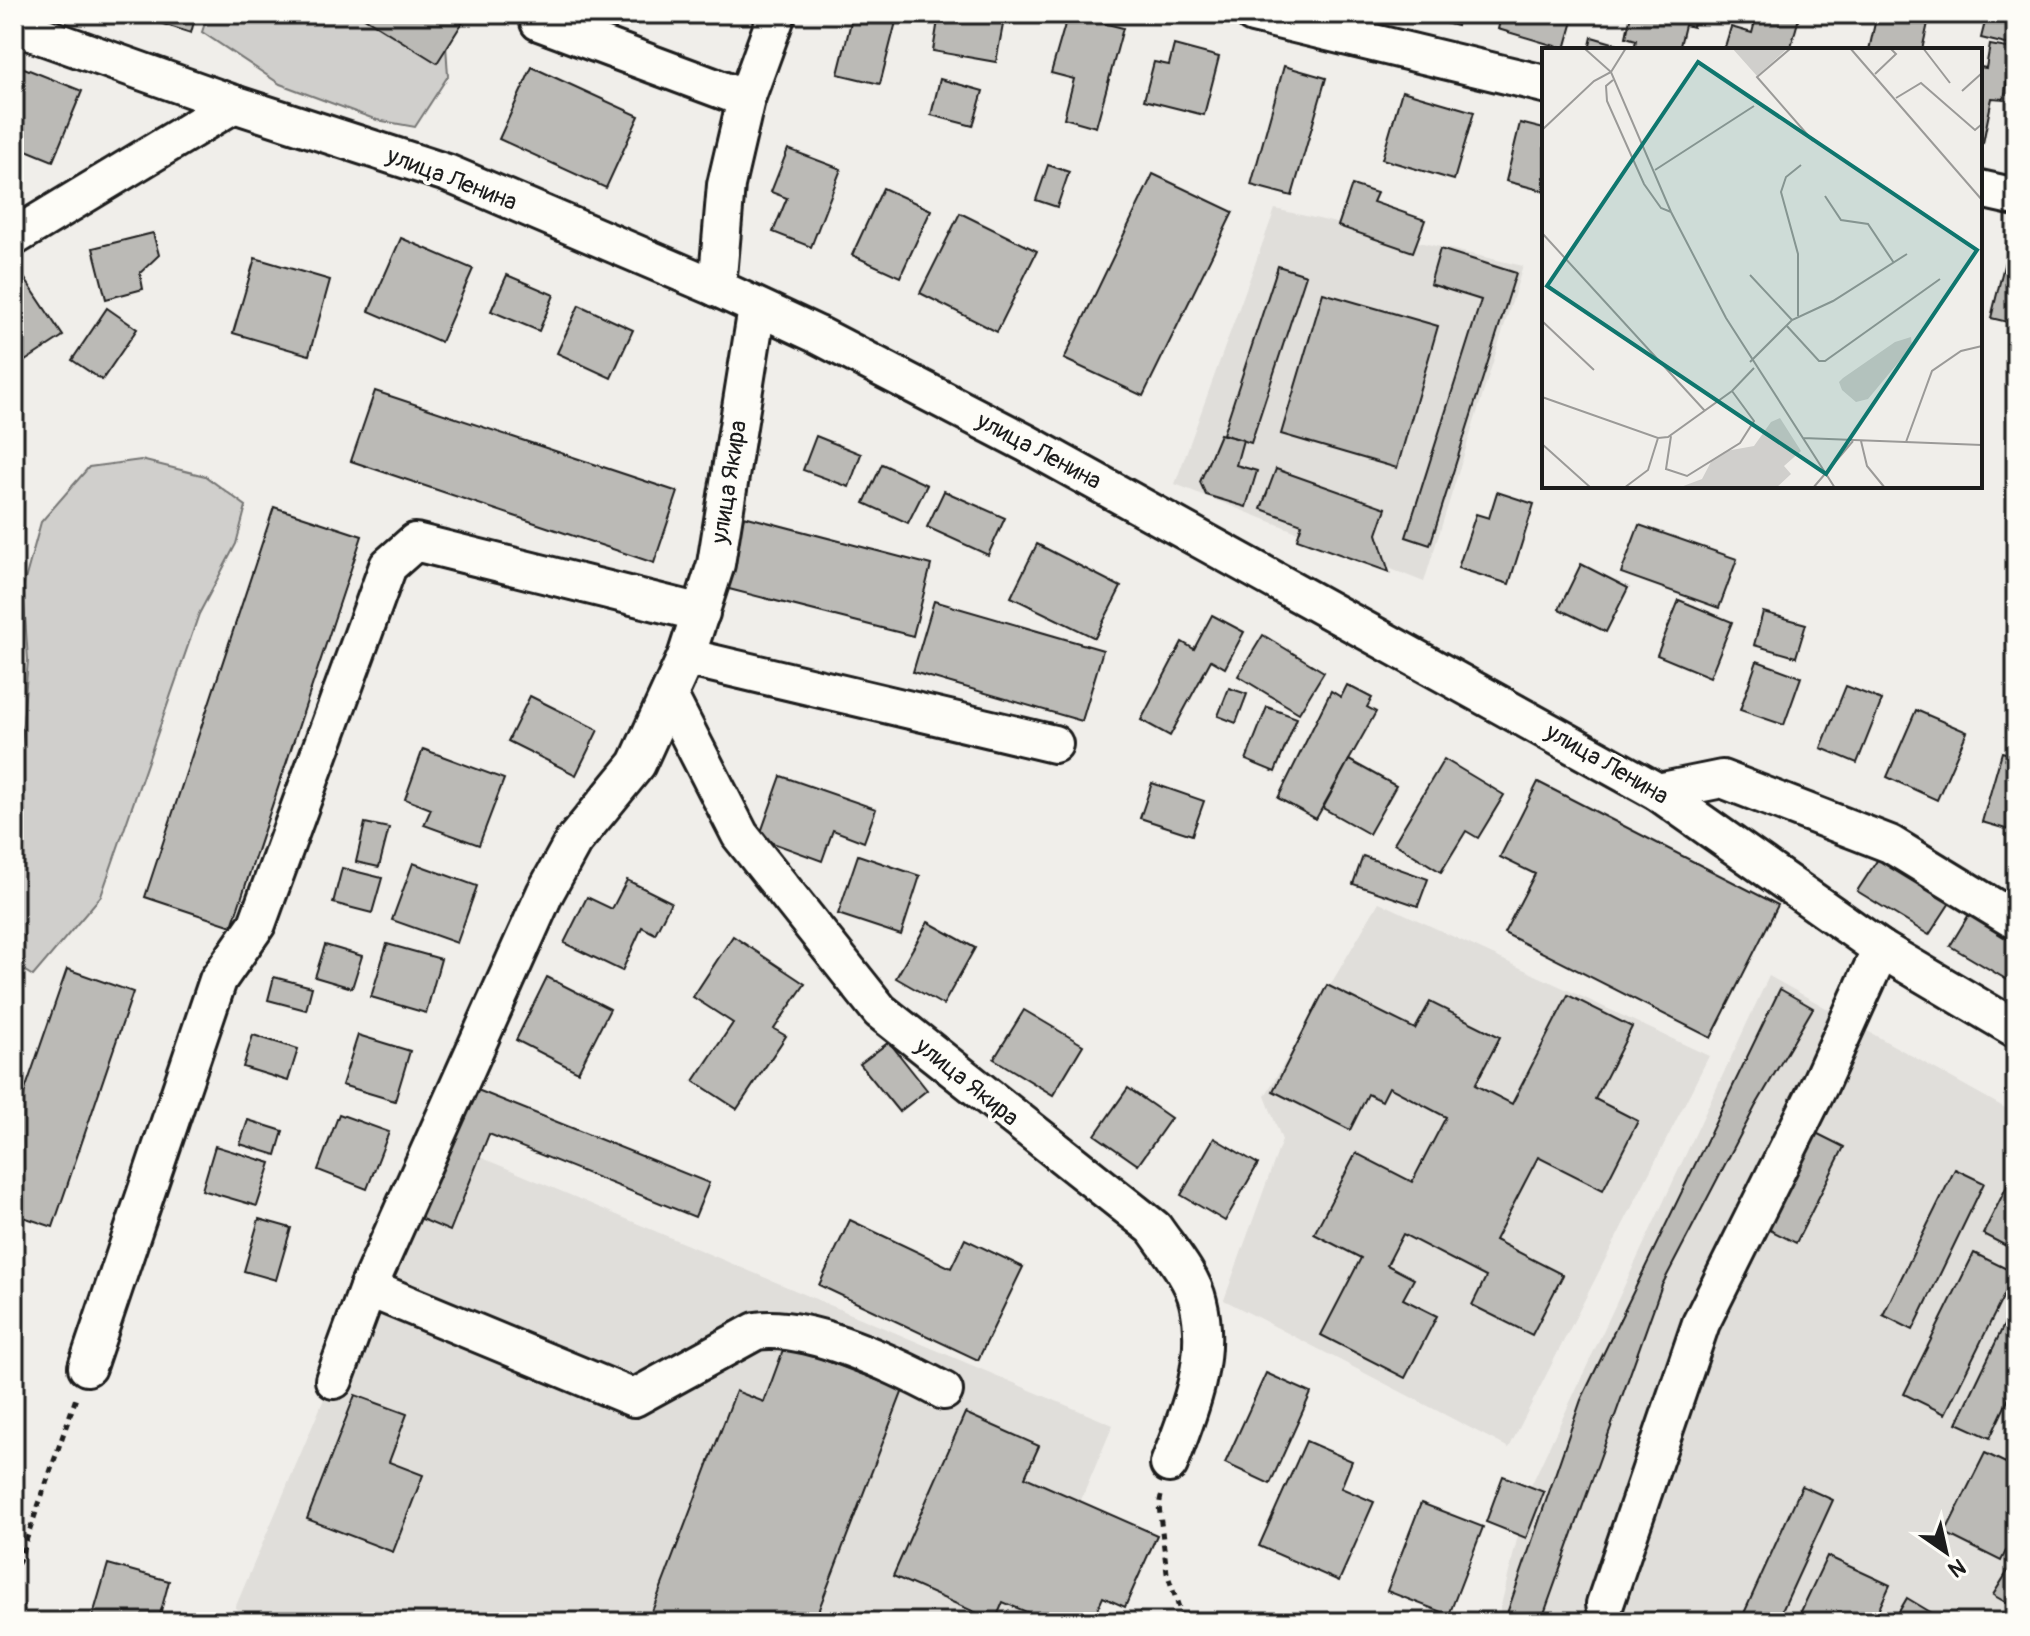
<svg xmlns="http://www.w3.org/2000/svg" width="2030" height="1636" font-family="Pangolin,sans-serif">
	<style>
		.built { fill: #e0deda }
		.green { fill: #d0cfcc; stroke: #767674; stroke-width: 2 }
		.building { fill: #bbbab6; stroke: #1c1c1c; stroke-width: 2 }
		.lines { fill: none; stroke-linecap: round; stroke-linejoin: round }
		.minor-casing { stroke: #1c1c1c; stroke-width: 42 }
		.path { stroke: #1c1c1c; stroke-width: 5; stroke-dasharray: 6 6; stroke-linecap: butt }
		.minor { stroke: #fdfcf7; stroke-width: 36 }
		.labels { text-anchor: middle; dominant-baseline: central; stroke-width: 8; stroke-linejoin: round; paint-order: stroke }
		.street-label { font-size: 24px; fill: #1c1c1c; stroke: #fdfcf7 }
		.inset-road { fill: none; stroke: #9b9a98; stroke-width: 2 }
		.view { fill: #0f766e; fill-opacity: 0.15; stroke: #0f766e; stroke-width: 4 }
		.inset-edge { fill: none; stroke: #1c1c1c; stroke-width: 4 }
	</style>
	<rect width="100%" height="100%" fill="#f0eeea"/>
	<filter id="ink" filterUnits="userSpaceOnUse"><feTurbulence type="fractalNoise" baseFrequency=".0125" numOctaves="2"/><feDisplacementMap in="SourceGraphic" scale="16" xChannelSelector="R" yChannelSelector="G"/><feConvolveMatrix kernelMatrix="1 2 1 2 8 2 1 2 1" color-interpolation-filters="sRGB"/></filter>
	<g filter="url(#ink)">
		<g class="built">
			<path d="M1275 209 1523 266 1424 582 1175 484Z"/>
			<path d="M1379 902 1709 1056 1509 1448 1224 1300 1282 1140 1265 1096Z"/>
			<path d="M1769 976 2016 1114V1622H1497L1529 1490Z"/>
			<path d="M435 1138 1113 1425 1029 1622H267L235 1608Z"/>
		</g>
		<g class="green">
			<path d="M208 14H444L448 76 415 127 377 120 280 84 202 32Z"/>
			<path d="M141 460 205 476 246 506 236 544 199 614 101 896 33 976 14 964V832L28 660 23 587 41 522 89 467Z"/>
		</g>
		<g class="building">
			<path d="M146 14H196L191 33 144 18Z"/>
			<path d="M358 14H468L437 63Z"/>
			<path d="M596 14H640L604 31Z"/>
			<path d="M853 14H898L880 84 838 74Z"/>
			<path d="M939 14H1005L996 62 933 51Z"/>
			<path d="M1068 14 1123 28 1096 127 1064 118 1074 79 1051 73Z"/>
			<path d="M1408 14H1459L1457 26Z"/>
			<path d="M1502 14H1575L1565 49 1498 29Z"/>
			<path d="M1631 14H1696L1693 27 1685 25 1679 50H1634L1636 40 1626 37Z"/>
			<path d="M1757 14 1799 18 1790 50H1724L1731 27 1752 33Z"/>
			<path d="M1877 14 1928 23 1922 50H1869Z"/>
			<path d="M1987 14 2016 16 2014 46 1981 38Z"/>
			<path d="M1592 37 1616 44 1614 50H1589Z"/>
			<path d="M1174 45 1219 57 1204 115 1144 100 1154 62 1169 65Z"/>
			<path d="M1990 45 2013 49 2004 99 1992 98 1983 143 1980 142V67L1986 68Z"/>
			<path d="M14 64 82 91 53 161 14 145Z"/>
			<path d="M1284 66 1326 78 1292 196 1251 185Z"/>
			<path d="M532 67 639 116 606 188 499 139Z"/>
			<path d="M940 79 983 91 973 126 931 115Z"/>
			<path d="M1402 91 1474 112 1454 180 1382 159Z"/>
			<path d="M1520 123 1544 129V191L1506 181Z"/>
			<path d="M788 149 841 169 811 247 773 232 787 198 771 192Z"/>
			<path d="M1048 165 1069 172 1057 207 1036 200Z"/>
			<path d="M1153 174 1233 212 1143 396 1064 359Z"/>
			<path d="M1352 185 1377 193 1373 202 1425 220 1413 252 1338 226Z"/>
			<path d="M883 188 931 210 900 277 852 255Z"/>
			<path d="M960 213 1037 251 997 332 920 293Z"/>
			<path d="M153 233 159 255 140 273 143 289 106 299 93 248Z"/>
			<path d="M401 238 473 269 441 342 369 311Z"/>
			<path d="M2010 241 2016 243V324L1991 318Z"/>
			<path d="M1440 249 1516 273 1430 545 1406 537 1481 300 1430 284Z"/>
			<path d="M255 258 330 280 309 355 233 333Z"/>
			<path d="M1278 266 1306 275 1251 443 1223 434Z"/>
			<path d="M21 273 63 336 19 365 14 358V277Z"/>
			<path d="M507 275 554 295 539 331 491 311Z"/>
			<path d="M1323 293 1438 326 1397 468 1281 434Z"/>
			<path d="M579 305 633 330 611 378 557 353Z"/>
			<path d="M107 308 137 329 102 380 72 360Z"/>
			<path d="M375 391 678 492 654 563 351 461Z"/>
			<path d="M1220 434 1243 440 1236 465 1257 471 1246 507 1206 495 1200 482Z"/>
			<path d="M816 436 861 454 849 487 803 470Z"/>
			<path d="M882 464 927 485 908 523 864 503Z"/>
			<path d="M1276 469 1386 508 1377 534 1389 572 1297 539 1302 524 1261 509Z"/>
			<path d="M944 491 1005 518 988 555 927 527Z"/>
			<path d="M1497 492 1534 504 1509 584 1458 568 1476 514 1489 518Z"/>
			<path d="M274 507 362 536 232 926 145 897Z"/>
			<path d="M744 516 931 565 913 636 725 588Z"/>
			<path d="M1639 525 1737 559 1719 608 1621 573Z"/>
			<path d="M1037 544 1121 587 1095 638 1011 597Z"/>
			<path d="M1581 564 1628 588 1606 632 1559 609Z"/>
			<path d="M1679 600 1732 622 1710 677 1657 655Z"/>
			<path d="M934 601 1103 650 1082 721 913 672Z"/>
			<path d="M1763 612 1806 624 1796 657 1754 645Z"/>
			<path d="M1212 615 1244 632 1225 668 1211 660 1170 736 1141 720 1182 642 1194 649Z"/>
			<path d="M1263 635 1324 672 1299 713 1238 676Z"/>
			<path d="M1757 661 1801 677 1784 725 1740 710Z"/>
			<path d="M1347 685 1372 698 1367 707 1376 712 1316 819 1278 798 1331 691 1341 697Z"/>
			<path d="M1846 686 1882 700 1857 763 1821 748Z"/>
			<path d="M1229 688 1247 694 1236 723 1218 716Z"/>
			<path d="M530 696 598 730 576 775 508 741Z"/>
			<path d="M1267 707 1297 718 1275 772 1246 760Z"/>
			<path d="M1916 710 1967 732 1937 800 1887 777Z"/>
			<path d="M423 749 504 779 479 845 424 825 431 809 405 799Z"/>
			<path d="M2002 752 2016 756V832L1982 822Z"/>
			<path d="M1444 759 1504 795 1478 838 1466 831 1441 872 1394 843Z"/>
			<path d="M1349 760 1396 786 1369 834 1323 808Z"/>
			<path d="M781 776 876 809 864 842 833 830 822 861 759 838Z"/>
			<path d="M1538 782 1778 905 1711 1038 1504 933 1535 874 1500 857Z"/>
			<path d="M1152 783 1204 801 1192 835 1140 818Z"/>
			<path d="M365 823 389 828 379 867 356 862Z"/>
			<path d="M1882 853 1953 898 1929 935 1857 891Z"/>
			<path d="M858 855 920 876 901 935 838 914Z"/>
			<path d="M1363 856 1428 879 1418 906 1353 884Z"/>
			<path d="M413 863 477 886 457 943 392 920Z"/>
			<path d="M342 868 382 878 372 913 333 903Z"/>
			<path d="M627 880 671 902 655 934 642 927 622 971 564 943 587 897 612 909Z"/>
			<path d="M1971 911 2016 938V985L1950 946Z"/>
			<path d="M928 922 975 948 943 1005 896 978Z"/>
			<path d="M733 936 805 984 774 1029 786 1036 737 1109 694 1081 733 1023 693 997Z"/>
			<path d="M387 944 441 959 426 1013 371 997Z"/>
			<path d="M325 945 362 956 352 988 315 977Z"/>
			<path d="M67 969 133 992 53 1227 14 1214V1122Z"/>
			<path d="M274 977 312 987 306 1010 268 1000Z"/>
			<path d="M547 977 610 1009 578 1072 516 1040Z"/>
			<path d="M1327 985 1415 1029 1430 1002 1500 1037 1475 1085 1512 1104 1568 995 1632 1027 1595 1099 1638 1121 1603 1190 1538 1157 1495 1240 1563 1275 1532 1335 1472 1305 1486 1277 1403 1234 1387 1265 1414 1279 1403 1299 1437 1316 1405 1378 1321 1335 1361 1258 1314 1234 1356 1153 1412 1182 1446 1117 1389 1087 1382 1101 1368 1094 1350 1130 1273 1091Z"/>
			<path d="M1780 989 1813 1008 1755 1107 1662 1285 1541 1622H1504L1581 1400Z"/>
			<path d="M1024 1010 1083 1045 1053 1095 994 1059Z"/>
			<path d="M253 1035 298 1049 288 1081 243 1067Z"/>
			<path d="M358 1035 410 1051 395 1101 342 1085Z"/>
			<path d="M889 1042 927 1090 899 1112 860 1064Z"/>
			<path d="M470 1087 709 1183 695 1217 489 1134 450 1231 417 1217Z"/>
			<path d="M1128 1088 1171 1118 1138 1165 1095 1135Z"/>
			<path d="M339 1114 389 1132 367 1189 318 1170Z"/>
			<path d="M248 1120 283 1131 276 1155 240 1144Z"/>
			<path d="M1812 1131 1844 1147 1796 1243 1764 1227Z"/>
			<path d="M1214 1138 1258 1164 1225 1221 1181 1195Z"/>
			<path d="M215 1146 271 1163 257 1206 202 1190Z"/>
			<path d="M2016 1168V1251L1983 1234Z"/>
			<path d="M1955 1169 1984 1183 1913 1330 1883 1315Z"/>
			<path d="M259 1219 291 1228 276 1280 244 1271Z"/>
			<path d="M850 1220 951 1268 965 1239 1023 1267 978 1360 819 1285Z"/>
			<path d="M1974 1253 2015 1273 1945 1414 1904 1394Z"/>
			<path d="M2016 1300V1383L1990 1438 1957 1423Z"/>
			<path d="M785 1345 903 1390 814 1622H648L736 1391 764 1402Z"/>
			<path d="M1266 1373 1311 1393 1270 1484 1225 1463Z"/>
			<path d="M355 1395 407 1414 389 1462 423 1475 393 1552 307 1519Z"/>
			<path d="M965 1413 1039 1446 1025 1477 1157 1535 1125 1607 1103 1597 1092 1622H1050L1003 1602 995 1621 893 1576Z"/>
			<path d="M1306 1441 1352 1461 1341 1488 1374 1502 1339 1581 1259 1546Z"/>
			<path d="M1985 1453 2016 1468V1531L2001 1561 1945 1533Z"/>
			<path d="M1503 1476 1544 1492 1526 1538 1486 1522Z"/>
			<path d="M1802 1486 1833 1500 1777 1622H1740Z"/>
			<path d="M1421 1503 1483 1527 1449 1615 1387 1591Z"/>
			<path d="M1827 1556 1890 1585 1873 1622H1796Z"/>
			<path d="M2016 1558V1608L1993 1595Z"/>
			<path d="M108 1564 169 1581 158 1622H91Z"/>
			<path d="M1907 1598 1947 1622H1893Z"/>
		</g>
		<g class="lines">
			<g class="minor-casing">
				<g id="minor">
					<path d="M539 14V22L746 99"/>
					<path d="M1253 14 1544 84"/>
					<path d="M14 26 234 104 447 173 717 288 816 334 1026 443 1658 792 1881 949 2016 1029"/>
					<path d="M1980 189 2016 197"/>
					<path d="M14 237 234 104"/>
					<path d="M717 288 726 185 746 99 777 14"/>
					<path d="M686 657 1054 744"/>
					<path d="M670 698 740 835 880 1011 1154 1228C1169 1250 1192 1276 1198 1302 1212 1358 1189 1413 1169 1464"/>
					<path d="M1658 792 1722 779 1890 844 2016 921"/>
					<path d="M368 1288 634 1398 756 1331C808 1323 897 1366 944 1391"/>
					<path d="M87 1367 218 980 257 924 388 566 415 542 701 613"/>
					<path d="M334 1380 368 1288 545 893 573 842 637 764 686 657 716 564 757 308"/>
					<path d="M1605 1604 1701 1323 1819 1086 1881 949"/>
				</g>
			</g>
			<g class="path">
				<path d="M1161 1496 1159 1506 1167 1573 1184 1622"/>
				<path d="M14 1575 76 1398"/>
			</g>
			<use href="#minor" class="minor"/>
		</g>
	</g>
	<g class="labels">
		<g class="street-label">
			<text transform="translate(452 179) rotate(21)">улица Ленина</text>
			<text transform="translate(1039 451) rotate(28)">улица Ленина</text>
			<text transform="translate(729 482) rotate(-81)">улица Якира</text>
			<text transform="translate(1607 764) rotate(30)">улица Ленина</text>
			<text transform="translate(967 1082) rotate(39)">улица Якира</text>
		</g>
	</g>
	<g transform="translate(1542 48)">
		<rect width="440" height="440" fill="#f0eeea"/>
		<path d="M190 0H246L215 28ZM369 289 370 298 326 351 314 354 300 342 297 334 301 330 353 294ZM238 370 259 403 242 418 249 426 234 440H136L160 431 170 412 184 403 212 398 229 374Z" fill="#d0cfcc"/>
		<path class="inset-road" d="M42 0 69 24 129 164 184 270 293 440M249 0 215 29 271 93M308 0 440 152M381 0 408 35M333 26 354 6 348 0M71 32 64 38 65 53 102 136 119 160 129 164M420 43 440 25M354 50 379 35 433 82 440 76M0 82 52 33 69 24 84 0M113 122 212 58M283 148 299 172 326 176 352 215M0 185 163 363M208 227 250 272M256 268V206L239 144 244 129 259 117M0 273 52 322M244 277 277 313H283L398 231M208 314 250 272 291 253 365 206M0 349 116 390 126 389 190 343 212 320M129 388 124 421 145 428 198 395 212 373 190 343M261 390 440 397M319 393 325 418 343 440M364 394 390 323 419 303 440 298M0 396 49 440M82 440 106 422 116 390M271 440 311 393"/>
		<path class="view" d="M156 14 435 202 284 426 5 238Z"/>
		<rect width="440" height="440" class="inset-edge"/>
	</g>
	<rect width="2030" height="1636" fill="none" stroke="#fdfcf7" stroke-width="48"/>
	<rect x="24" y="24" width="1982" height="1588" fill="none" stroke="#1c1c1c" stroke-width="3" filter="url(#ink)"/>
	<g transform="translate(1946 1552) rotate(146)" stroke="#fdfcf7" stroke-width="6" paint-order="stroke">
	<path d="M0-6L14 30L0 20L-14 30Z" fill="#1c1c1c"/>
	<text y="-12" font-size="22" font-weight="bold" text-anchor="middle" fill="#1c1c1c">N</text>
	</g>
</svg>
